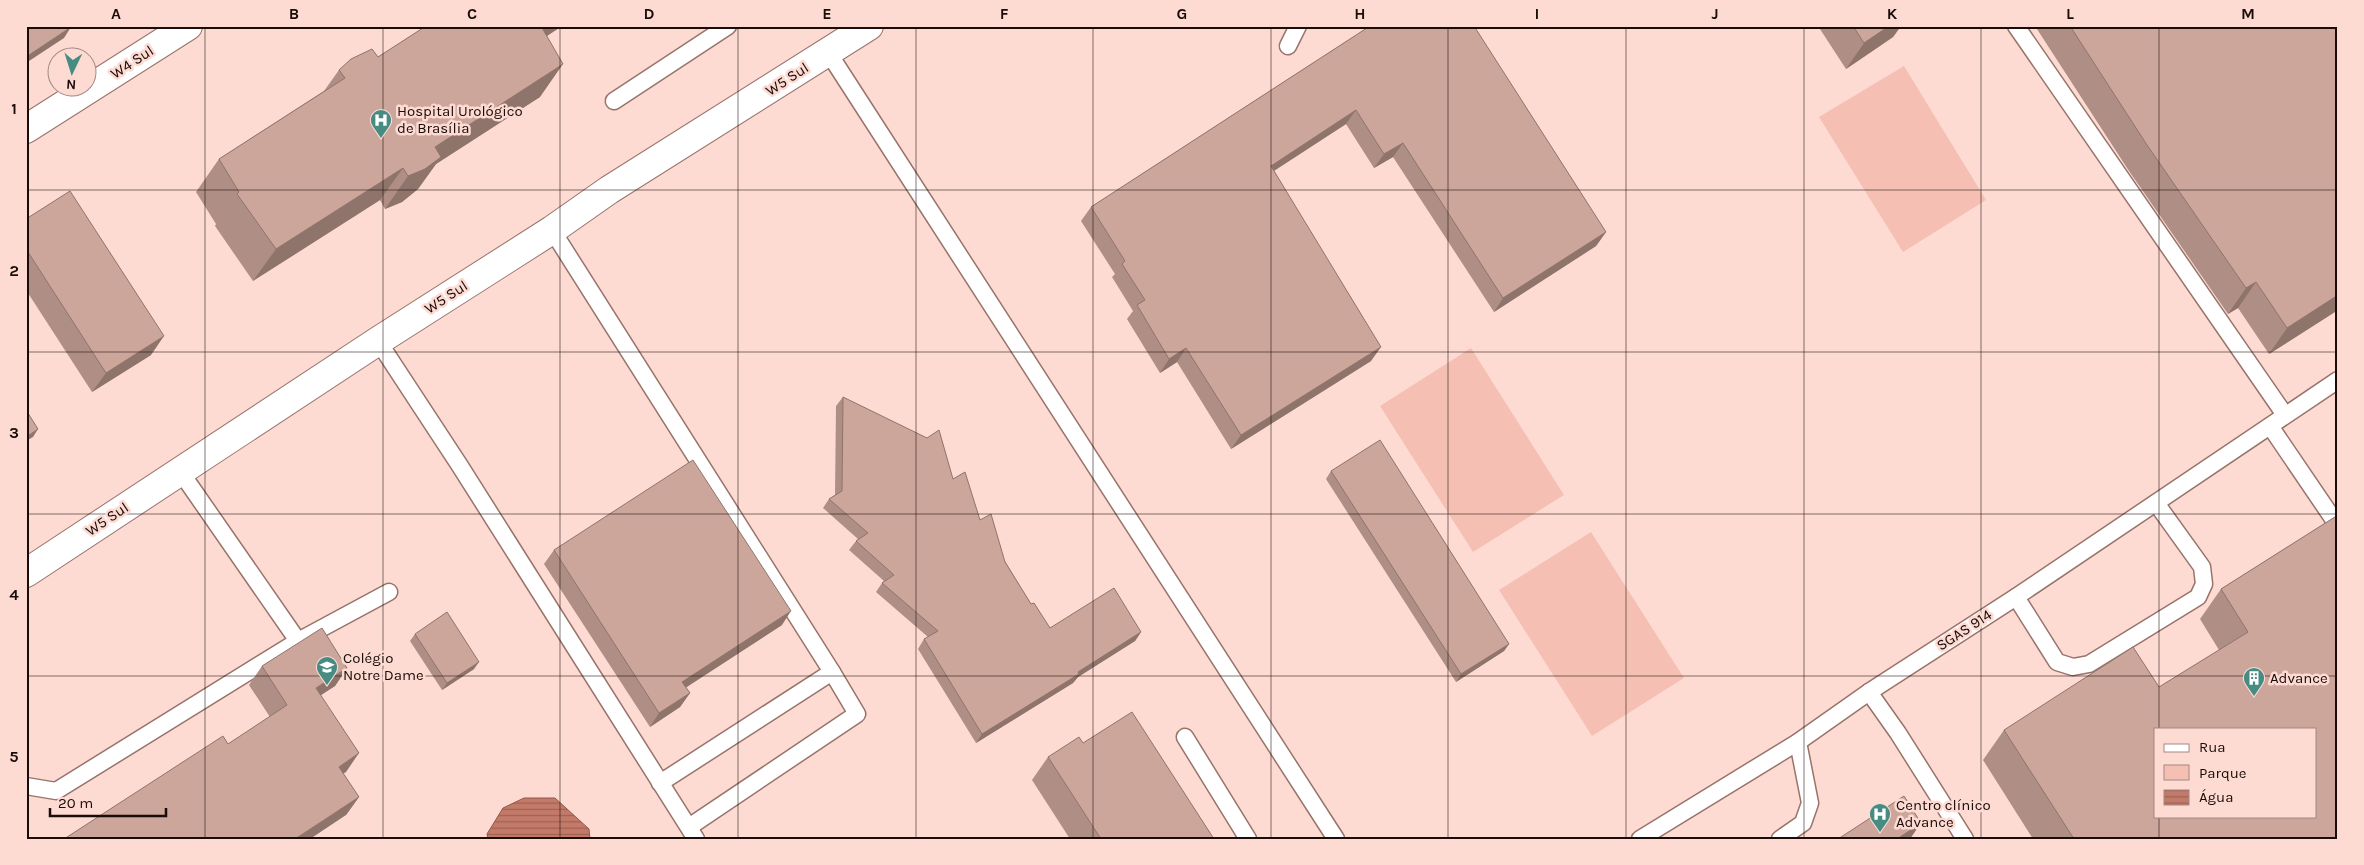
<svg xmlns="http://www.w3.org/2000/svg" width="2364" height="865" font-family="Karla,sans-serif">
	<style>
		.park { fill: #f5c0b3 }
		.water { fill: url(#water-rules); stroke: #90594c }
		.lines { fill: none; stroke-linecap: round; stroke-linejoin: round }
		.lane-casing { stroke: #98736a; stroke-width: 19 }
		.secondary-casing { stroke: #98736a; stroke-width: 30 }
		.lane { stroke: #fff; stroke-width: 16 }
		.secondary { stroke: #fff; stroke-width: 28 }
		.wall { fill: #af8e85 }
		.shaded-wall { fill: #8f746c }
		.building { fill: #cca59b; stroke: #8f746c; fill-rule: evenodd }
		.grid { fill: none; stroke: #190c09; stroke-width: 1; stroke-opacity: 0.55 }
		.labels { text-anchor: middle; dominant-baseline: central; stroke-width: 5; stroke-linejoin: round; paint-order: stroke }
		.street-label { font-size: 15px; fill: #190c09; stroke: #fddbd3 }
		.poi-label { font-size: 15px; fill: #190c09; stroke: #fddbd3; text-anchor: start }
		.neatline { fill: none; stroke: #190c09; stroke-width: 2 }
		.grid-label { font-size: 16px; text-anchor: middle; font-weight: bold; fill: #190c09 }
	</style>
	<defs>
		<pattern id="water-rules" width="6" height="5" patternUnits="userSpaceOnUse" patternTransform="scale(1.25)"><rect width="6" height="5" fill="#c37a68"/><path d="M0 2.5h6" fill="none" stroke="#9e6254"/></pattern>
	</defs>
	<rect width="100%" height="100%" fill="#fddbd3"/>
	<g class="park">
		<path d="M1904 66 1986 200 1903 252 1819 117Z"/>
		<path d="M1471 348 1564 495 1473 552 1380 406Z"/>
		<path d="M1591 532 1684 678 1592 736 1499 590Z"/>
	</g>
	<path class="water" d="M524 798H555L589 829 590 839H488L487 834 503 808Z"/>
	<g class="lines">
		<g class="lane-casing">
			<g id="lane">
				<path d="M2016 26 2285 415"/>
				<path d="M1288 46 1298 26"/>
				<path d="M828 52 1336 839"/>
				<path d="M614 101 728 26"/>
				<path d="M552 230 832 672 660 783"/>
				<path d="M378 341 460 466 696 839"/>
				<path d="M2270 426 2338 526"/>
				<path d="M180 471 298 641"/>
				<path d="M2016 597 2057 662 2073 667 2089 664 2198 597 2204 584 2202 567 2156 503"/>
				<path d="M1869 692 1898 733 1965 839"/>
				<path d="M1185 737 1248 839"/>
				<path d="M26 786 56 791 298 641 389 592"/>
				<path d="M689 827 857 714 832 672"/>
				<path d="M1640 839 1798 742 1869 692 2016 597 2338 380"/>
				<path d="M1780 839 1803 823 1810 803 1798 742"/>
			</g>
		</g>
		<g class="secondary-casing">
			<g id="secondary">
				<path d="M26 129 188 26"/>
				<path d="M26 573 378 341 552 230 609 190 869 26"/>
			</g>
		</g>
		<use href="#lane" class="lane"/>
		<use href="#secondary" class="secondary"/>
	</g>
	<g class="wall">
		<path d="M426 26H562L547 36 540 97 436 164 418 189 402 202 385 209 380 200 253 281 215 226 216 224 196 192 219 159 324 91 339 70 378 57Z"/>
		<path d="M1370 26 1606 232 1596 246 1494 312 1393 157 1374 168 1346 124 1274 171 1371 361 1231 449 1177 362 1160 373 1127 319 1133 311 1112 277 1115 274 1081 221 1091 207Z"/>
		<path d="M1818 26H1901L1893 37 1846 69Z"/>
		<path d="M2035 26H2338V310L2269 354 2238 308 2228 314 2129 171Z"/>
		<path d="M26 219 151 355 92 392 26 290Z"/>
		<path d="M843 397 953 479 980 520 1031 604 1050 628 1141 632 1135 641 1078 677 1073 683 976 743 918 649 924 639 928 637 876 592 882 583 884 581 849 550 856 541 858 539 823 508 829 499 835 495 836 406Z"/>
		<path d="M1331 471 1509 644 1504 651 1456 682 1326 479Z"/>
		<path d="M2338 515V839H2033L1983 760 2004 730 2159 687 2219 650 2200 619 2221 589Z"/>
		<path d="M554 550 782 625 686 687 690 693 680 707 650 727 544 564Z"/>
		<path d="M415 634 474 669 442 690 410 641Z"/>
		<path d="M262 666 347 668 335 686 320 695 346 772 343 773 359 797 346 815 228 744 270 717 249 685Z"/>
		<path d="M1083 743 1214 839H1070L1032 780 1048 757Z"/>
	</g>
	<g class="shaded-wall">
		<path d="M537 26H562L516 56Z"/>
		<path d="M1889 26H1901L1893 37 1846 69 1864 43Z"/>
		<path d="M71 27 64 38 26 63V57Z"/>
		<path d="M563 64 540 97 436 164 418 189 402 202 385 209 408 176 435 147Z"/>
		<path d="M1356 110 1346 124 1261 179 1271 166Z"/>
		<path d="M1403 143 1393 157 1374 168 1384 154Z"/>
		<path d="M403 168 380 200 253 281 276 249Z"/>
		<path d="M1606 232 1596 246 1494 312 1503 298Z"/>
		<path d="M2256 282 2238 308 2228 314 2246 288Z"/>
		<path d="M2338 295V310L2269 354 2287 328Z"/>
		<path d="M164 336 151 355 92 392 106 373Z"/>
		<path d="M1381 347 1371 361 1231 449 1241 435Z"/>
		<path d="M1186 348 1177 362 1160 373 1169 359Z"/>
		<path d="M38 429 33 437 26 441V437Z"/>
		<path d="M791 611 782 625 673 696 682 682Z"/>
		<path d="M1141 632 1135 641 1078 677 1073 683 976 743 982 734 1078 672Z"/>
		<path d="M1509 644 1504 651 1456 682 1461 674Z"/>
		<path d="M479 662 474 669 442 690 447 683Z"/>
		<path d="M347 668 335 686 303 707 316 688Z"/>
		<path d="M690 693 680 707 650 727 659 713Z"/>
		<path d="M359 753 346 772 326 785 339 767Z"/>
		<path d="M359 797 346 815 310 839H295Z"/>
		<path d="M1921 823 1910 839H1899L1900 837Z"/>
	</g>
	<g class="building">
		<path d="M26 26H70L71 27 26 57Z"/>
		<path d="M426 26H541L563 64 435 147 441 157 425 169 408 176 403 168 276 249 237 194 239 192 219 159 345 78 339 70 351 59 372 49 378 57Z"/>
		<path d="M1370 26H1474L1606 232 1503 298 1403 143 1384 154 1356 110 1271 166 1381 347 1241 435 1186 348 1169 359 1137 305 1145 300 1122 264 1125 261 1091 207Z"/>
		<path d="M1853 26H1889L1864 43Z"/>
		<path d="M2070 26H2338V295L2287 328 2256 282 2246 288 2147 145Z"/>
		<path d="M70 191 164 336 106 373 26 249V219Z"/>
		<path d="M843 397 927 438 939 430 953 479 965 472 980 520 991 514 1005 562 1031 604 1034 603 1050 628 1114 588 1141 632 1078 672 1079 674 982 734 924 639 938 631 882 583 894 575 856 541 868 533 829 499 842 491Z"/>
		<path d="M26 410 38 429 26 437Z"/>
		<path d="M1380 440 1509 644 1461 674 1331 471Z"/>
		<path d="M693 460 791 611 682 682 690 693 659 713 554 550Z"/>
		<path d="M2338 515V839H2074L2004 730 2133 647 2159 687 2248 632 2221 589ZM2155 729H2315V816H2155Z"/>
		<path d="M447 612 479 662 447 683 415 634Z"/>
		<path d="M322 628 347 668 316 688 359 753 339 767 359 797 295 839H64L223 736 228 744 287 705 262 666Z"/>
		<path d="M1132 712 1214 839H1101L1048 757 1079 737 1083 743Z"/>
		<path d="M1904 796 1921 823 1900 837 1901 839H1838Z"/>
	</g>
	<path class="grid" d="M205 26V839M383 26V839M560 26V839M738 26V839M916 26V839M1093 26V839M1271 26V839M1448 26V839M1626 26V839M1804 26V839M1981 26V839M2159 26V729M26 190H2338M26 352H2338M26 514H2338M26 676H2338M2159 816V839"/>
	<defs>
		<g id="hospital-pin" transform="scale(1.125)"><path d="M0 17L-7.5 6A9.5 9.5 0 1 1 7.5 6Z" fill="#478c83" stroke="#fddbd3"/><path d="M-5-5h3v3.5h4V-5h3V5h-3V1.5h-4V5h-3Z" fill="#fff"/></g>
		<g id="school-pin" transform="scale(1.125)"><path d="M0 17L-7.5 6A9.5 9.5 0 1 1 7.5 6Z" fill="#478c83" stroke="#fddbd3"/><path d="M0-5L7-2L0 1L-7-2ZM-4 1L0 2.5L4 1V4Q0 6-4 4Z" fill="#fff"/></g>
		<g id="building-pin" transform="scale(1.125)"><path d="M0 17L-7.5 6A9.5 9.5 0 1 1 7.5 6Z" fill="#478c83" stroke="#fddbd3"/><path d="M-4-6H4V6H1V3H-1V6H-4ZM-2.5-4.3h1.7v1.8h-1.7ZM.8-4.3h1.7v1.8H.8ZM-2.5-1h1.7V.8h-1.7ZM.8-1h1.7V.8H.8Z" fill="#fff"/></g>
	</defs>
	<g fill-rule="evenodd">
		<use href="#hospital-pin" x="381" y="120"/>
		<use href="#school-pin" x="327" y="667"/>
		<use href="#building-pin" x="2254" y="678"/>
		<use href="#hospital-pin" x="1880" y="814"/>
	</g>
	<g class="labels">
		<g class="street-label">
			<text transform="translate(132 62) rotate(-33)">W4 Sul</text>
			<text transform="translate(787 79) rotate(-33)">W5 Sul</text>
			<text transform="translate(446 297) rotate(-33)">W5 Sul</text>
			<text transform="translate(107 519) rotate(-34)">W5 Sul</text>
			<text transform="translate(1964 630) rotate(-33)">SGAS 914</text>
		</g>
		<g class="poi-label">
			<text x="397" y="111">Hospital Urológico<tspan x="397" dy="17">de Brasília</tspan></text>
			<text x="343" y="658">Colégio<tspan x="343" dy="17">Notre Dame</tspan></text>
			<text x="2270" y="678">Advance</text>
			<text x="1896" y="805">Centro clínico<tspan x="1896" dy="17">Advance</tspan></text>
		</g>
	</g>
	<rect width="2364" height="865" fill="none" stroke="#fddbd3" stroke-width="55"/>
	<rect x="2154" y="728" width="162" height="90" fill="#fddbd3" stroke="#a28882"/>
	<rect x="2164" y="744" width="25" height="8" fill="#ffffff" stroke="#a28882"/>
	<text x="2199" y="752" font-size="15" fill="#190c09">Rua</text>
	<rect x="2164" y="765" width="25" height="15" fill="#f5c0b3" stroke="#a28882"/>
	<text x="2199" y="778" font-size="15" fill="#190c09">Parque</text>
	<rect x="2164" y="790" width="25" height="15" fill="url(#water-rules)" stroke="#a28882"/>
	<text x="2199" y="802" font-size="15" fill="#190c09">Água</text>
	<g transform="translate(72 72) rotate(184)"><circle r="24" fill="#fddbd3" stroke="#a28882"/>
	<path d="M0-4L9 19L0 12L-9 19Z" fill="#478c83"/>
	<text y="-8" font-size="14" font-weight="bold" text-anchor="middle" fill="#190c09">N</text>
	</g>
	<path d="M50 808v8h116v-8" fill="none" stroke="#190c09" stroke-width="2.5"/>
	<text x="58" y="808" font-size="15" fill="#190c09" stroke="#fddbd3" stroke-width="4" paint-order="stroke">20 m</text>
	<rect x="28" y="28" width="2308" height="810" class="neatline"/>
	<g class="grid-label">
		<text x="116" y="19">A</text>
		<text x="294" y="19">B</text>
		<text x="472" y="19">C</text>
		<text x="649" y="19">D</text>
		<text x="827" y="19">E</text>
		<text x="1004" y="19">F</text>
		<text x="1182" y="19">G</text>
		<text x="1360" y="19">H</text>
		<text x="1537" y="19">I</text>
		<text x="1715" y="19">J</text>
		<text x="1892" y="19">K</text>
		<text x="2070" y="19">L</text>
		<text x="2248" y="19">M</text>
		<text x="14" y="114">1</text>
		<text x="14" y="276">2</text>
		<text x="14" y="438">3</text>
		<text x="14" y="600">4</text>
		<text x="14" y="762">5</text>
	</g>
</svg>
